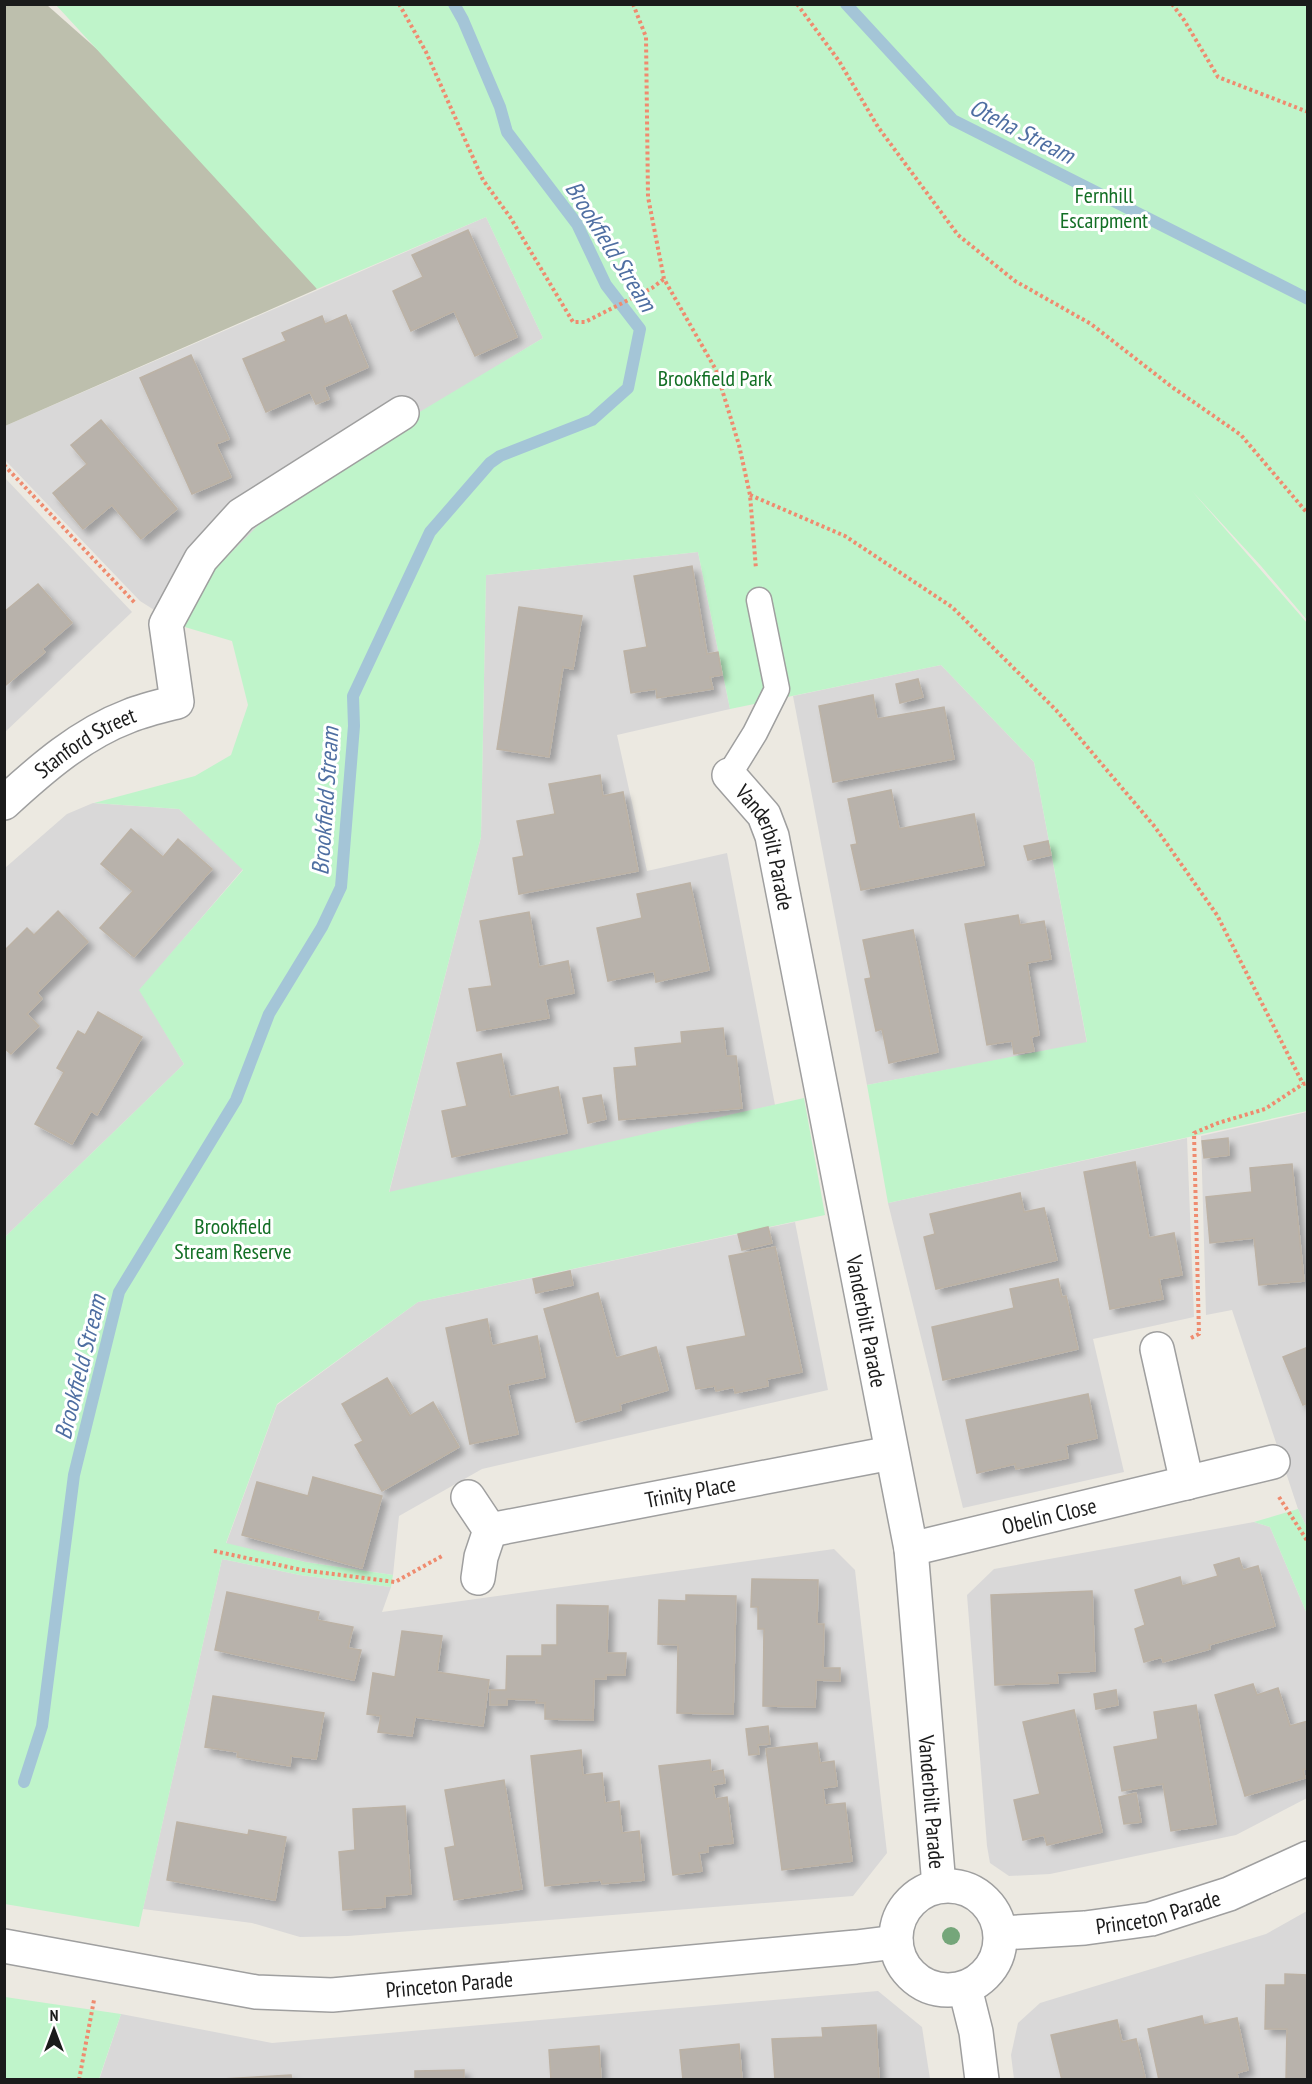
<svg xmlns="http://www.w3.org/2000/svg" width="1312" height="2084" font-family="'PT Sans Narrow',sans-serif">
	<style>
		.residential { fill: #d9d8d8 }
		.construction { fill: #bdbfad }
		.park { fill: #bff4ca }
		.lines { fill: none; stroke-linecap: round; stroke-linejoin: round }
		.stream { stroke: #a4c5d7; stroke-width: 12 }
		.building { fill: #b8b2ab; stroke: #bcb2a5; stroke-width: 1.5; filter: url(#shadow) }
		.service-casing { stroke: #9f9f9f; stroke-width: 27 }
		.minor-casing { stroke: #9f9f9f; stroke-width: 36 }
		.path { stroke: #ef8b6f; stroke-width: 4; stroke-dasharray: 3 3; stroke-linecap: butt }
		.service { stroke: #fff; stroke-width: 24 }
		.minor { stroke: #fff; stroke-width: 33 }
		.tree { fill: #75a67a }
		.labels { text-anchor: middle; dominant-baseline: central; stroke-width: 6; stroke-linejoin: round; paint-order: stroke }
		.park-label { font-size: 22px; fill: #136f25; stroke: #fff }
		.street-label { font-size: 22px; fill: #1b1b1b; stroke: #fff }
		.water-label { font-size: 24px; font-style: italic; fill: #4f6fa2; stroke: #fff }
	</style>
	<defs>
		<filter id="shadow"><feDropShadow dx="5.5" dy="5.5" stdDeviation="3" flood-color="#0004"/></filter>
	</defs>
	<rect width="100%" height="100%" fill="#ece9e1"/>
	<g class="residential">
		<path d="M486 217 543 338 402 424 178 625 140 601 5 460V426Z"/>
		<path d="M5 478 132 612 5 732Z"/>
		<path d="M698 552 730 709 617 735 647 871 727 853 775 1105 389 1193 481 837 486 575Z"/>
		<path d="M941 665 1034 762 1087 1043 867 1085 793 696Z"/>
		<path d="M93 803 179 809 243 869 140 990 184 1064 5 1237V868L67 814Z"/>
		<path d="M1307 1112V1528L1298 1509 1232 1310 1206 1315 1201 1136Z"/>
		<path d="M1187 1138 1194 1317 1093 1339 1124 1472 963 1508 888 1203Z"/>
		<path d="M795 1222 828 1390 482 1469 399 1516 393 1575 305 1562 226 1544 277 1405 418 1302Z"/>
		<path d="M1254 1522 1270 1527 1307 1614V1798L1236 1835 1050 1874 1009 1876 990 1863 987 1846 967 1595 994 1569Z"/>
		<path d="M834 1549 855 1570 887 1853 853 1896 348 1936 300 1937 252 1923 143 1909 222 1559 300 1575 391 1587 382 1612Z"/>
		<path d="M1307 1911V2079H1014L1011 2055 1018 2023 1040 2003 1266 1934Z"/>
		<path d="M878 1991 922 2027 930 2079 99 2080 121 2014 272 2043Z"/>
	</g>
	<path class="construction" d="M5 5H47L254 188 295 241 317 289 5 426Z"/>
	<g class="park">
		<path d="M56 5H1307V620L1261 566 1192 491 1307 623V1111L888 1203 867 1085 1087 1042 1034 762 941 665 730 709 698 552 486 575 481 837 389 1192 804 1098 825 1215 418 1302 277 1404 226 1543 305 1562 393 1575 391 1587 300 1575 222 1559 139 1927 5 1904V1237L184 1064 139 990 243 870 179 809 94 803 195 776 231 755 248 705 232 641 178 625 186 598 298 485 543 338 486 217 317 289Z"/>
		<path d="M1298 1509 1307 1528V1614L1270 1527 1254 1522Z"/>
		<path d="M5 1997 121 2014 99 2079H5Z"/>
	</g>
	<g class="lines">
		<g class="stream">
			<path d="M846 4 953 120 1308 299"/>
			<path d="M24 1782 42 1726 74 1475 119 1292 236 1100 269 1014 322 927 341 887 354 726 353 696 430 532 490 463 500 456 592 420 628 388 640 329 606 285 577 224 507 132 500 107 463 20 454 4"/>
		</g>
	</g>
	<g class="building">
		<path d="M468 230 517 337 475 356 454 311 411 331 393 291 423 277 412 255Z"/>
		<path d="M346 315 368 367 324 387 329 399 316 404 310 392 266 412 243 359 286 341 282 333 322 316 325 324Z"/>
		<path d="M191 355 229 439 216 444 231 477 192 494 140 378Z"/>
		<path d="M101 420 177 509 141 539 112 505 83 529 53 493 87 464 71 445Z"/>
		<path d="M692 566 707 654 718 652 722 675 710 677 713 689 657 698 656 689 631 693 624 651 647 647 634 576Z"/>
		<path d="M38 584 72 623 42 649 45 652 6 685 4 612Z"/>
		<path d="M519 607 582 616 573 669 563 667 549 757 497 749Z"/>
		<path d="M918 679 923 697 900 703 896 684Z"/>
		<path d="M873 695 877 719 944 707 954 759 833 782 819 706Z"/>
		<path d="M600 775 603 796 623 792 638 871 519 894 513 858 524 856 517 821 555 814 549 784Z"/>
		<path d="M891 790 899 829 974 814 984 865 861 890 851 845 857 844 848 799Z"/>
		<path d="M131 829 163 857 178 839 212 869 134 957 100 928 133 891 101 864Z"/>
		<path d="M1048 841 1051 855 1028 860 1024 846Z"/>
		<path d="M690 883 709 970 656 982 654 971 608 981 597 928 642 918 637 894Z"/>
		<path d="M58 911 88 942 37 993 42 999 27 1014 39 1026 11 1054 4 1048V951L27 928 34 935Z"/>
		<path d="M529 912 539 967 568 961 574 993 545 999 549 1018 477 1031 469 989 492 986 480 921Z"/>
		<path d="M1018 915 1020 925 1044 921 1051 959 1027 963 1039 1035 1031 1037 1034 1051 1014 1054 1012 1041 987 1045 965 924Z"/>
		<path d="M913 930 938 1052 889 1063 882 1029 876 1031 865 979 871 978 863 940Z"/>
		<path d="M98 1012 142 1037 97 1115 91 1111 72 1144 35 1124 64 1072 57 1068 78 1031 85 1035Z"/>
		<path d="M723 1028 726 1056H736L742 1108 619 1120 614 1068 637 1066 635 1048 682 1043 681 1032Z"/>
		<path d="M501 1054 510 1097 558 1087 567 1133 452 1157 442 1111 467 1106 457 1063Z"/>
		<path d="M601 1095 606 1119 588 1123 583 1098Z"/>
		<path d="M1228 1138 1229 1155 1204 1158 1202 1141Z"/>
		<path d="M1135 1162 1149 1238 1174 1233 1182 1275 1159 1279 1163 1299 1110 1309 1084 1172Z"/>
		<path d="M1292 1164 1304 1281 1259 1285 1254 1238 1210 1243 1206 1197 1252 1192 1250 1168Z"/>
		<path d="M1020 1193 1024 1212 1044 1208 1057 1260 936 1289 924 1237 935 1234 930 1214Z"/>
		<path d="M768 1227 772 1243 742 1250 738 1234Z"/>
		<path d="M775 1247 802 1372 767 1379 768 1386 735 1393 734 1387 716 1391 715 1386 696 1389 687 1347 746 1336 729 1256Z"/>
		<path d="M570 1271 573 1285 536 1293 533 1279Z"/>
		<path d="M1058 1279 1062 1297 1066 1296 1078 1349 943 1380 932 1327 1014 1308 1010 1289Z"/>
		<path d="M598 1293 616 1358 656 1347 668 1390 620 1404 621 1410 576 1422 544 1309Z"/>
		<path d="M487 1319 492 1346 537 1336 545 1377 507 1385 518 1434 470 1444 446 1328Z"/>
		<path d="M1308 1347V1403L1303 1405 1283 1357Z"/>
		<path d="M387 1378 410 1416 433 1402 459 1447 382 1491 355 1445 363 1441 342 1404Z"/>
		<path d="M1088 1394 1097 1438 1066 1445 1068 1458 1016 1469 1015 1464 977 1473 966 1420Z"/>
		<path d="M313 1477 382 1496 362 1568 242 1535 257 1482 308 1496Z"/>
		<path d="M1239 1558 1243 1570 1258 1566 1275 1626 1209 1645 1210 1649 1163 1662 1162 1657 1144 1662 1135 1629 1145 1625 1135 1590 1180 1577 1182 1586 1218 1576 1214 1565Z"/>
		<path d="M752 1579 818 1580 817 1624H824L823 1668H840V1681L816 1680 815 1707 763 1706 764 1629H758V1607H751Z"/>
		<path d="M1092 1591 1095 1671 1057 1673 1058 1683 995 1685 991 1595Z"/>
		<path d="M227 1592 319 1612 317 1620 353 1627 348 1648 361 1650 354 1680 215 1650Z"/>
		<path d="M686 1595 736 1596 733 1714 677 1713 678 1645 658 1644 659 1600 686 1601Z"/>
		<path d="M557 1605 608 1606 607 1653H626L625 1675H606V1679H594L593 1720 545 1719V1703H536L537 1700 507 1699V1705H490V1690H506L507 1656H542V1645H557Z"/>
		<path d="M402 1631 442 1636 437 1672 489 1680 483 1726 415 1717 412 1736 378 1732 381 1716 367 1714 373 1673 395 1677Z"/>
		<path d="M1253 1684 1257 1695 1278 1688 1290 1726 1308 1721V1768L1303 1770 1305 1778 1245 1796 1215 1695Z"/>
		<path d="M1116 1690 1118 1705 1096 1709 1094 1694Z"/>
		<path d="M213 1696 324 1713 316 1759 291 1756 290 1766 237 1757 238 1752 205 1747Z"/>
		<path d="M1196 1705 1216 1824 1171 1831 1163 1784 1122 1791 1114 1747 1158 1739 1154 1712Z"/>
		<path d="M1074 1710 1102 1832 1047 1845 1044 1835 1023 1840 1014 1800 1040 1794 1023 1722Z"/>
		<path d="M768 1726 770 1744 758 1745 759 1754 749 1755 746 1729Z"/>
		<path d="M817 1743 820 1763 834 1761 837 1786 823 1788 825 1805 845 1803 852 1861 782 1870 766 1749Z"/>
		<path d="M581 1750 583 1775 602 1773 605 1803 619 1801 622 1833 639 1831 644 1880 602 1884 601 1880 545 1886 531 1756Z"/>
		<path d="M710 1760 711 1772 723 1770 725 1783 713 1785 715 1799 727 1797 733 1843 708 1846V1852L699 1853 702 1871 673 1875 659 1766Z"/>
		<path d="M504 1780 522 1889 454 1900 445 1848 455 1846 445 1790Z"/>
		<path d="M1136 1793 1141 1822 1124 1824 1119 1797Z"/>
		<path d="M405 1806 411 1894 385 1896V1907L343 1910 339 1852 355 1850 353 1809Z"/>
		<path d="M177 1822 248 1835 249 1830 286 1837 275 1900 167 1880Z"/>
		<path d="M1285 1974 1308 1975V2080H1286L1287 2029H1265L1266 1985H1285Z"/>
		<path d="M1202 2016 1204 2025 1237 2018 1248 2070 1237 2073 1238 2080H1159L1148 2029Z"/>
		<path d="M1117 2020 1122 2042 1136 2039 1145 2077 1136 2080H1062L1051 2035Z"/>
		<path d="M876 2025 879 2080H775L772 2039 823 2037 822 2028Z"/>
		<path d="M739 2044 742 2080H683L680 2050Z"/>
		<path d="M599 2046 601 2080H551L549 2050Z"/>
		<path d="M464 2070V2080H394L415 2079V2071Z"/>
		<path d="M291 2075 292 2080H222V2079Z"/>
	</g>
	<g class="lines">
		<g class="service-casing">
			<path id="service" d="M729 775 755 733 777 689 759 600"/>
		</g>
		<g class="minor-casing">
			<g id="minor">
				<path id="s1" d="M729 775 764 815 772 836 911 1549 939 1886"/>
				<path id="s2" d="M4 803C41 769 81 734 129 716 144 710 161 706 177 702L166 624 201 559 241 515 402 413"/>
				<path d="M1157 1349 1187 1483"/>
				<path d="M468 1497 490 1530 481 1557 478 1578"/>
				<path id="s3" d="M490 1530 891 1453"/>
				<path id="s4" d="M911 1549 1273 1462"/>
				<circle cx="948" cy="1938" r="52"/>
				<path id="s5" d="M1001 1933 1085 1928 1151 1919 1229 1894 1308 1858"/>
				<path id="s6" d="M4 1946 256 1992 332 1995 856 1947 896 1942"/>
				<path d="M965 1988 976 2032 982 2080"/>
			</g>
		</g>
		<g class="path">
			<path d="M399 4 426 52 483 180 510 217 573 322H585L652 288 664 279"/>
			<path d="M633 4 646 37 648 197 664 279 716 370 739 445 750 495 756 569"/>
			<path d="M797 4 839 61 878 127 958 235 1015 281 1091 324 1172 387 1241 435 1308 514"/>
			<path d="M1172 4 1184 20 1218 77 1308 112"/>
			<path d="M4 465 136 604"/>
			<path d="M750 495 845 536 952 607 1056 710 1155 827 1217 915 1303 1084"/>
			<path d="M1191 1338 1199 1334 1194 1133 1218 1123 1265 1109 1303 1084 1308 1083"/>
			<path d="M1279 1497 1308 1542"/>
			<path d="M214 1551 302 1570 395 1582 444 1555"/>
			<path d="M79 2080 94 2000"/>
		</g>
		<use href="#service" class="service"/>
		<use href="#minor" class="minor"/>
	</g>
	<circle class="tree" cx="951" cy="1936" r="9"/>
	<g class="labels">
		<g class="park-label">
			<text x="1104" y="195">Fernhill<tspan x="1104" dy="25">Escarpment</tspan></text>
			<text x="715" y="378">Brookfield Park</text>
			<text x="233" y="1226">Brookfield<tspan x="233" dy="25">Stream Reserve</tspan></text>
		</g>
		<g class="street-label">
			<text stroke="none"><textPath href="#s2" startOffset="102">Stanford Street</textPath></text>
			<text stroke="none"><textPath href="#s1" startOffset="84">Vanderbilt Parade</textPath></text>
			<text stroke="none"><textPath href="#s1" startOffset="570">Vanderbilt Parade</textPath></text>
			<text stroke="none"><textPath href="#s3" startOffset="204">Trinity Place</textPath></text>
			<text stroke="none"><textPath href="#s4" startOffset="142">Obelin Close</textPath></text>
			<text stroke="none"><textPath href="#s1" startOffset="1056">Vanderbilt Parade</textPath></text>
			<text stroke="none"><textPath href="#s5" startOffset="159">Princeton Parade</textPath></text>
			<text stroke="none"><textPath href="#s6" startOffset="450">Princeton Parade</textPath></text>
		</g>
		<g class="water-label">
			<text transform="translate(1022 131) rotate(27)">Oteha Stream</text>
			<text transform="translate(611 246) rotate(58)">Brookfield Stream</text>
			<text transform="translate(325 801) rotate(-86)">Brookfield Stream</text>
			<text transform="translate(80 1367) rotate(-76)">Brookfield Stream</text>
		</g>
	</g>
	<rect width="1312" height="2084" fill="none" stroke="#1b1b1b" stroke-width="12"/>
	<g transform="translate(54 2030)" stroke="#ffffff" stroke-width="4.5" paint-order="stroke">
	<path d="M0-4.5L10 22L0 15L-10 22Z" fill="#1b1b1b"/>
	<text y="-9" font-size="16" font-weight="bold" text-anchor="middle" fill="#1b1b1b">N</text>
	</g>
</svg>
